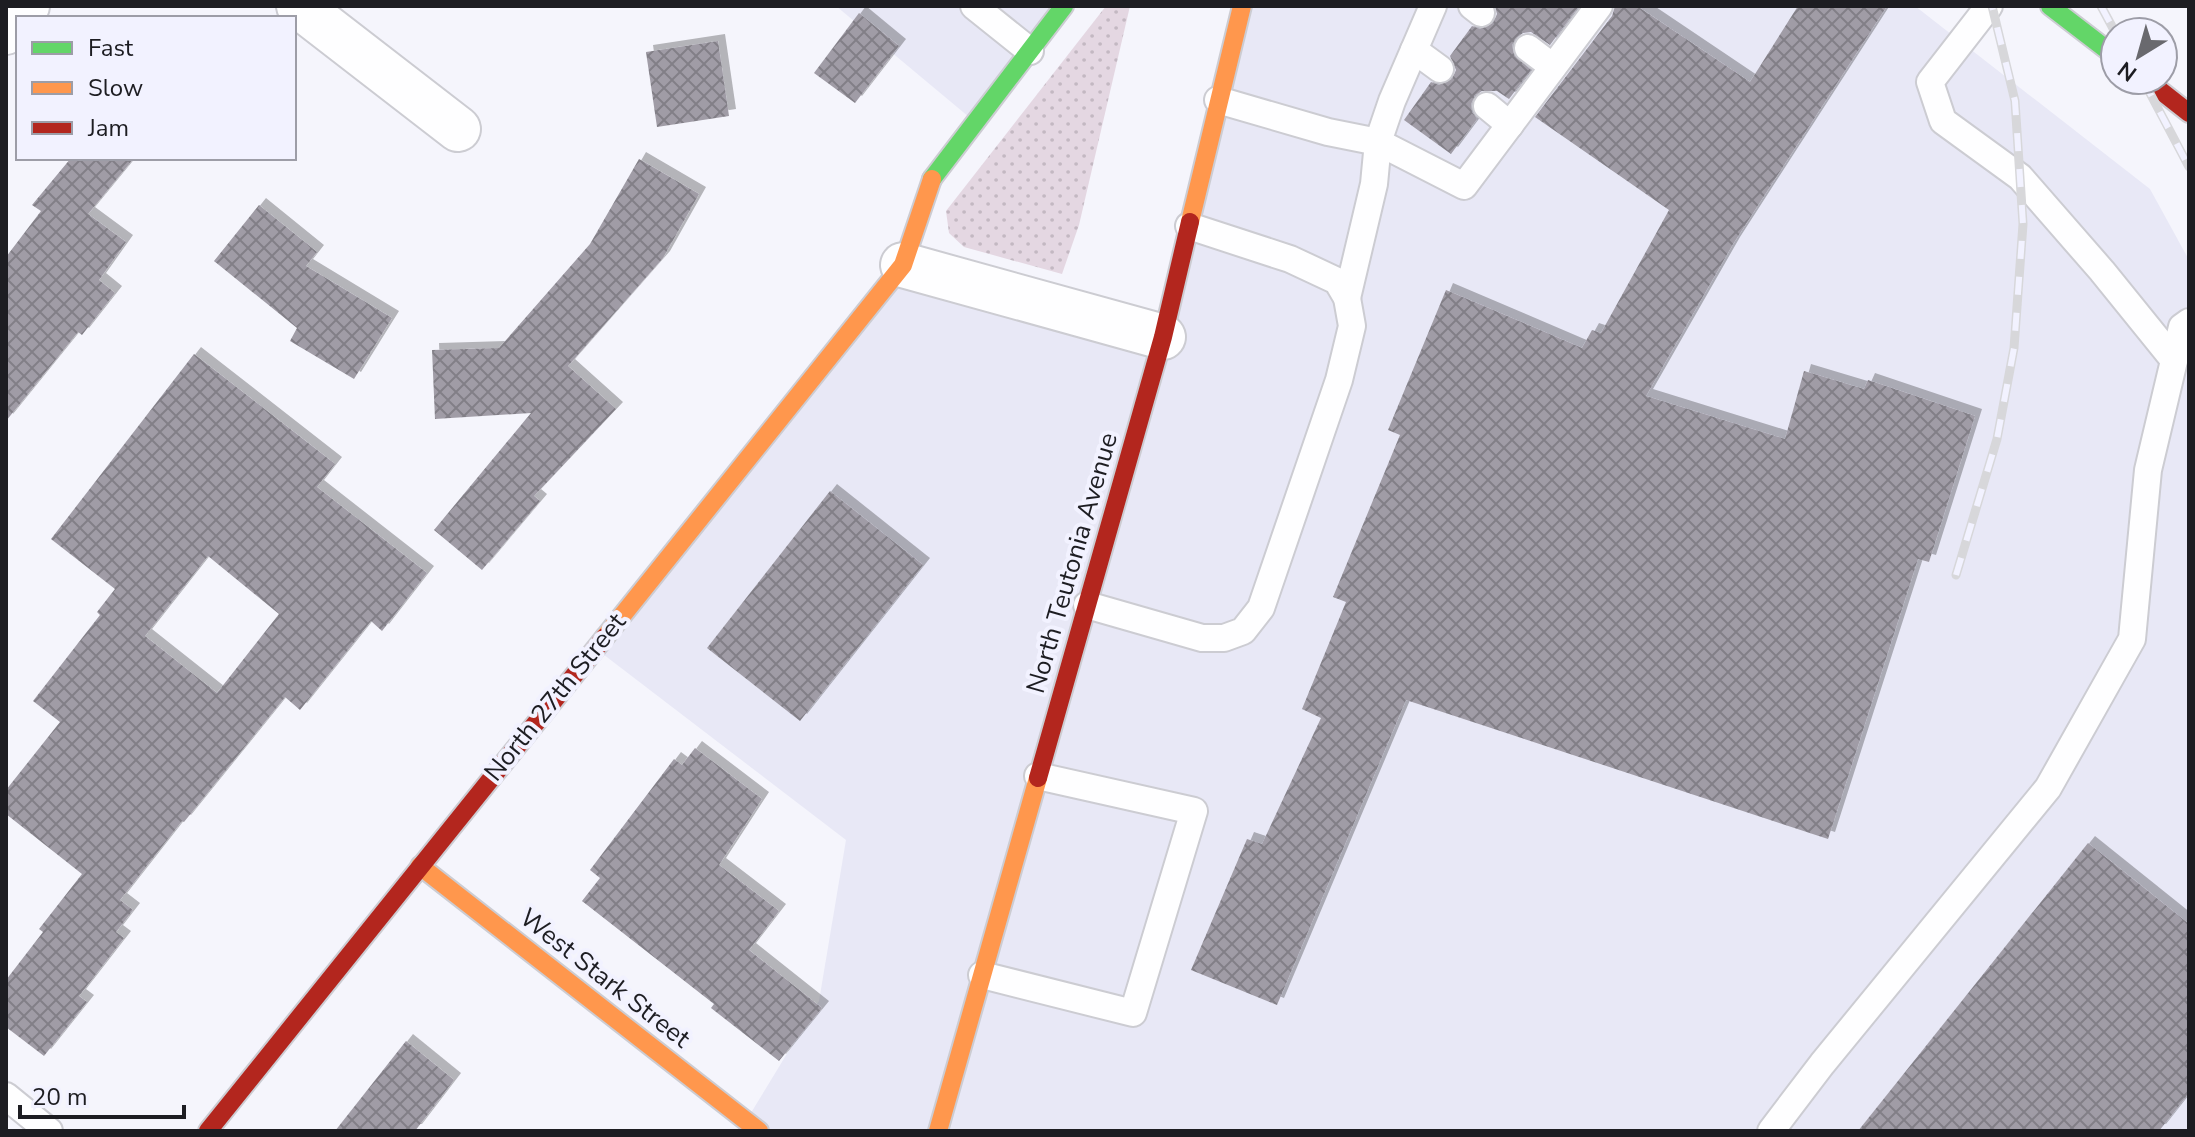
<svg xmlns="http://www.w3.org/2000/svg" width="2195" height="1137" font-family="'Nunito Sans',sans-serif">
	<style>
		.built { fill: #e8e8f6 }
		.grass { fill: url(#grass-dots) }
		.building { fill: url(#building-cross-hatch); fill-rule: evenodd; filter: url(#shadow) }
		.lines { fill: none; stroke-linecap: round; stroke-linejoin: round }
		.lane-casing { stroke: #ccccd2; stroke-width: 30 }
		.street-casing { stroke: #ccccd2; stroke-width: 48 }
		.fast-casing { stroke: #ccccd2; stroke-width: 22 }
		.slow-casing { stroke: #ccccd2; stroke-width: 22 }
		.jam-casing { stroke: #ccccd2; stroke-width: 22 }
		.lane { stroke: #fefeff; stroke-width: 26 }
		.street { stroke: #fefeff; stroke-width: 44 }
		.fast { stroke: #63d668; stroke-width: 18 }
		.slow { stroke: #ff974d; stroke-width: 18 }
		.jam { stroke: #b3261e; stroke-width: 18 }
		.rail-casing { stroke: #d7d7da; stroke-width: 9 }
		.rail { stroke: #f2f2ff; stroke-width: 6; stroke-dasharray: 18; stroke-linecap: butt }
		.labels { text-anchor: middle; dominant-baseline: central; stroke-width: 8; stroke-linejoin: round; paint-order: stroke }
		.street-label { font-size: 26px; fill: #1d1d22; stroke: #f2f2ff }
	</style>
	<defs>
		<pattern id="grass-dots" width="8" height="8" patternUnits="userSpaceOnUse" patternTransform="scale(2)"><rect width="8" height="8" fill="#e4d7e2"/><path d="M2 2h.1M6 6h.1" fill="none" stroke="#c3b8c2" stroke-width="1.8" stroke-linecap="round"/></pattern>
		<pattern id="building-cross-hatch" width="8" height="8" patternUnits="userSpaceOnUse" patternTransform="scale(2)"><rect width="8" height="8" fill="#a09ca6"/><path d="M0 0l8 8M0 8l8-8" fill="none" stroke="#827f87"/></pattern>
		<filter id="shadow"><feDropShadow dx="7" dy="-7" stdDeviation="0" flood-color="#0004"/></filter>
	</defs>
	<rect width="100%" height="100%" fill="#f5f5fc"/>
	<g class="built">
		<path d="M836 6H1064L975 122Z"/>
		<path d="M1239 6H1915L2150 189 2189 260V1131H759L746 1121 819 1001 846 840 595 648 903 265 1163 336Z"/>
	</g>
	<path class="grass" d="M1106 6H1130L1079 225 1062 274 964 247 949 233 946 211Z"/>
	<g class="building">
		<path d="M1495 6H1579L1550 45 1531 32 1523 33 1516 38 1512 45 1514 55 1531 70 1509 99 1497 91H1482L1475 95 1471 104 1472 112 1477 119 1451 154 1404 120 1431 82 1439 85 1452 79 1456 70 1450 56 1472 26 1480 29 1493 23 1497 14Z"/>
		<path d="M1615 6H1637L1750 82 1798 6H1887L1733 244 1646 396 1785 439 1804 371 1864 389 1868 380 1975 416 1929 562 1918 559 1828 839 1406 700 1277 1005 1191 970 1247 839 1262 844 1321 718 1302 709 1346 602 1333 597 1400 435 1388 430 1446 290 1582 348 1592 330 1601 333 1669 210 1535 117 1612 16Z"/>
		<path d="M859 13 899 46 855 103 814 73Z"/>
		<path d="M718 41 729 116 657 127 646 52Z"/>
		<path d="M71 158H134L88 214 126 242 99 280 115 293 82 335 78 332 6 421V257L41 211 32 205Z"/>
		<path d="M639 159 699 194 663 258 568 366 616 409 534 496 540 501 482 570 434 530 531 413 435 419 432 350 499 348 590 244Z"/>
		<path d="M259 205 317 252 306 266 392 318 354 379 290 341 297 328 214 261Z"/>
		<path d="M194 354 335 464 317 487 427 573 382 631 371 621 300 710 285 697 184 822 182 821 120 900 133 910 116 932 124 938 79 996 87 1002 44 1056 6 1027V980L43 932 39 929 82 874 6 814V790L60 722 33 701 100 615 97 612 115 589 51 539ZM208 556 279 614 217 693 145 636Z"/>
		<path d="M830 491 923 565 800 721 707 648Z"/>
		<path d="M695 748 762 799 719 865 779 911 749 950 822 1008 779 1061 711 1008 714 1004 582 901 600 878 590 870 674 759 682 765Z"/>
		<path d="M2088 843 2189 924V1093L2159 1131H1858Z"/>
		<path d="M406 1041 454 1080 415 1131H335Z"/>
	</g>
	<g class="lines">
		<g class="lane-casing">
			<g id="lane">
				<path d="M974 6 1030 51"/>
				<path d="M1472 6 1481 13"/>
				<path d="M1989 6 1930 82 1943 121 2020 177 2102 271 2174 360"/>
				<path d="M1528 48 1553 67"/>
				<path d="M1414 50 1440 69"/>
				<path d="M1218 100 1328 132 1378 142 1464 186 1599 6"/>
				<path d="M1487 106 1510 125"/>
				<path d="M1347 298 1374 184 1378 142 1392 101 1433 6"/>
				<path d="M1087 605 1202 638H1224L1243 631 1261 608 1339 380 1352 326 1347 298 1337 281 1290 259 1189 226"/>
				<path d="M982 975 1133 1013 1194 811 1038 776"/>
				<path d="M6 1096 49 1131"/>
				<path d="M1771 1131 1822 1064 2048 788 2132 639 2148 470 2182 327 2189 322"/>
			</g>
		</g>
		<g class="street-casing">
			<g id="street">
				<path d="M299 6 458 129"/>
				<path d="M6 32 27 6"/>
				<path d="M903 265 1163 337"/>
			</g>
		</g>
		<g class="fast-casing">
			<g id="fast">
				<path d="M2050 6 2115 56"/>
				<path d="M932 179 1064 6"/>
			</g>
		</g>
		<g class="slow-casing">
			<g id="slow">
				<path d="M1190 222 1242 6"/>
				<path d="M605 637 903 265 932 179"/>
				<path d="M420 866 759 1131"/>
				<path d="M938 1131 1038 778"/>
			</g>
		</g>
		<g class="jam-casing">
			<g id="jam">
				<path d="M2147 80 2189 113"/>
				<path d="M1038 778 1163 337 1190 222"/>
				<path d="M208 1131 605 637"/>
			</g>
		</g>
		<use href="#lane" class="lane"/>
		<use href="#street" class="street"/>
		<use href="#fast" class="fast"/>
		<use href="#slow" class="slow"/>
		<use href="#jam" class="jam"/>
		<g class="rail-casing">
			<g id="rail">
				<path d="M2101 6 2115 32"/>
				<path d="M2143 80 2189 167"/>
				<path d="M1956 575 1997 439 2014 348 2023 224 2015 101 1992 6"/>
			</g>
		</g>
		<use href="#rail" class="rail"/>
	</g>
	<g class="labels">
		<g class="street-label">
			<text transform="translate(1072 563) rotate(-74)">North Teutonia Avenue</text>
			<text transform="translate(555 697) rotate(-51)">North 27th Street</text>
			<text transform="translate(605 978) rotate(38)">West Stark Street</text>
		</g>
	</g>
	<rect width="2195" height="1137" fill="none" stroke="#1d1d22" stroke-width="16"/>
	<rect x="16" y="16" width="280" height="144" fill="#f2f2ff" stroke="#9d9da7" stroke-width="2"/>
	<rect x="32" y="42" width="40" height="12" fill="#63d668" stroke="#9d9da7" stroke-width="2"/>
	<text x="88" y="56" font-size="24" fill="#1d1d22">Fast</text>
	<rect x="32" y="82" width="40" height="12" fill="#ff974d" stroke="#9d9da7" stroke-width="2"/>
	<text x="88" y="96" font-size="24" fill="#1d1d22">Slow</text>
	<rect x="32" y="122" width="40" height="12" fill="#b3261e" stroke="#9d9da7" stroke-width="2"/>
	<text x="88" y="136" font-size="24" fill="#1d1d22">Jam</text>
	<g transform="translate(2139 56) rotate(217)"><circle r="38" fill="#f2f2ff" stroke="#9d9da7" stroke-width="2"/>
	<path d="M0-6L14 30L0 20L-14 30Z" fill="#69696e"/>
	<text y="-12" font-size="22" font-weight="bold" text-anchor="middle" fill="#1d1d22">N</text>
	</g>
	<path d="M20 1105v12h164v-12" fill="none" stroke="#1d1d22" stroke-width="4"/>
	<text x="32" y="1105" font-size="24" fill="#1d1d22" stroke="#f2f2ff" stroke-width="6" paint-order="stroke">20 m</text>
</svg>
